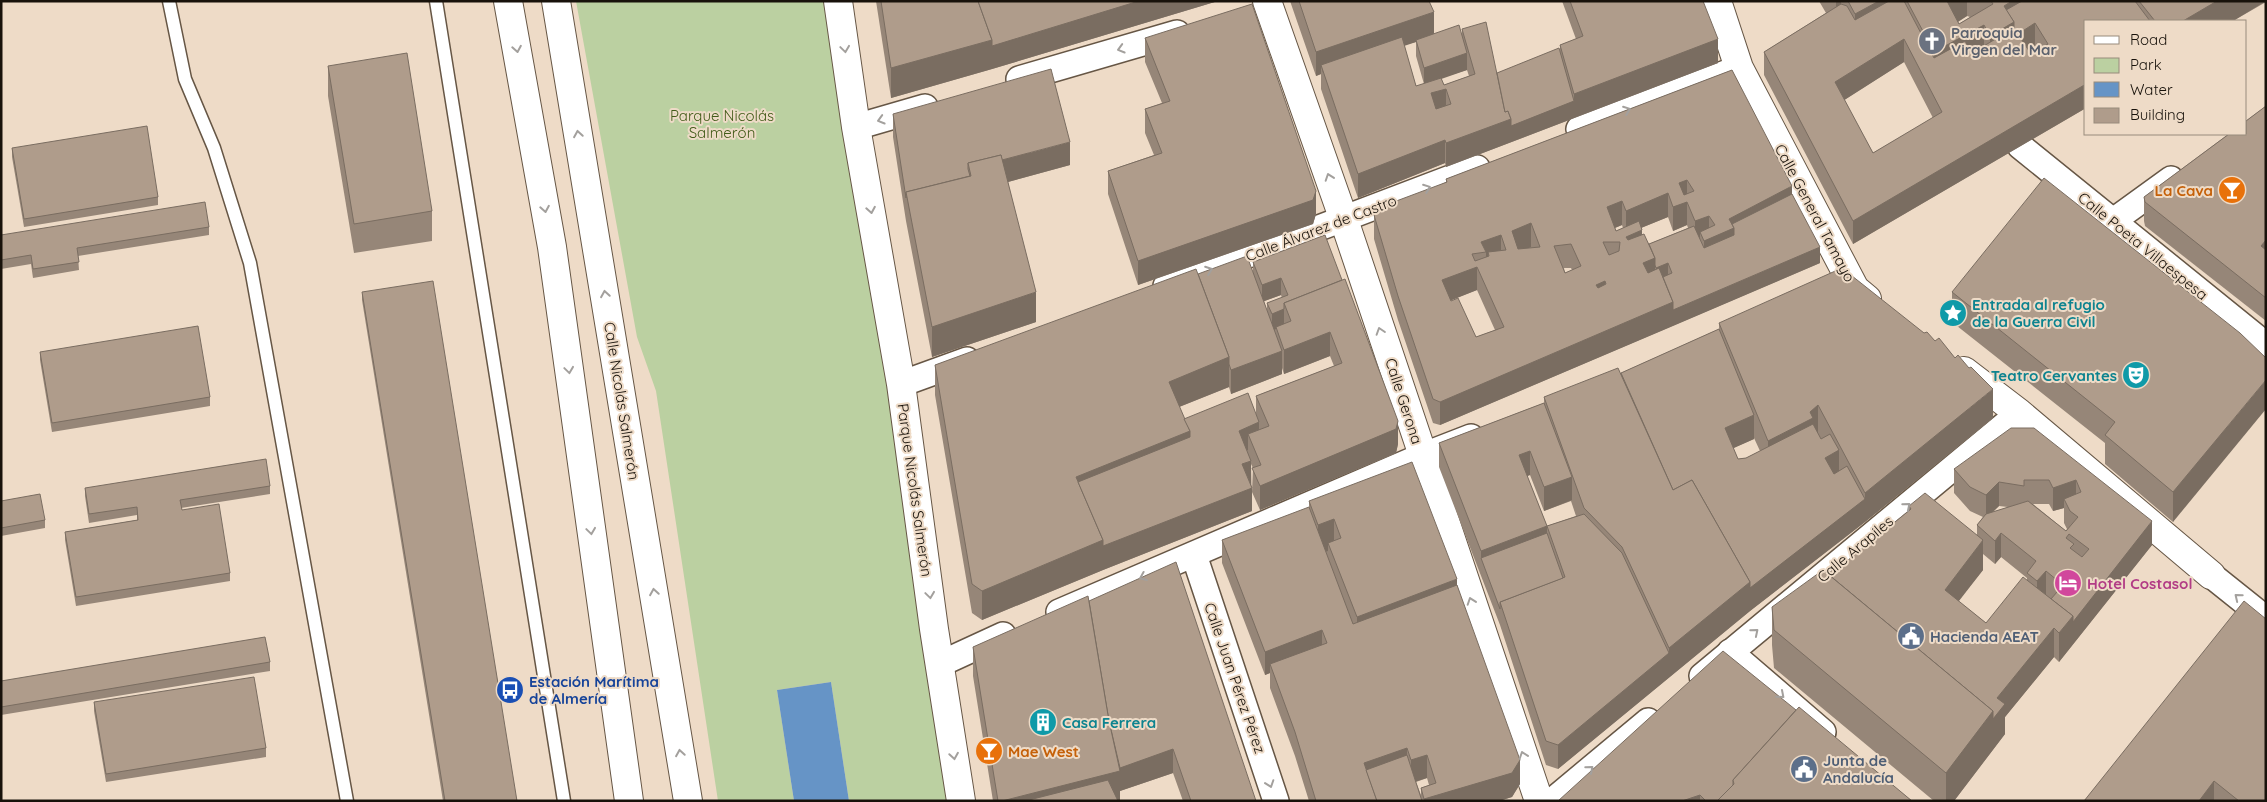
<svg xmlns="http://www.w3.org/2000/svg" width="2267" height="802" font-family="Quicksand,sans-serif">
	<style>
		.green { fill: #bbd0a1 }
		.water { fill: #6694c6 }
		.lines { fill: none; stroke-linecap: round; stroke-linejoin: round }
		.lane-casing { stroke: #665645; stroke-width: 15 }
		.street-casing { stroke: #665645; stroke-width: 28 }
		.secondary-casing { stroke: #665645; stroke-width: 30 }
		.highway-casing { stroke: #665645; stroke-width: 30 }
		.lane { stroke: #fff; stroke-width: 12 }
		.street { stroke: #fff; stroke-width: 25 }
		.secondary { stroke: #fff; stroke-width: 28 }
		.highway { stroke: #fff; stroke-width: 28 }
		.wall { fill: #968678; fill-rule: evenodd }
		.shaded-wall { fill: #7a6d61 }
		.building { fill: #af9c8b; stroke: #7a6d61; fill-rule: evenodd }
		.oneway { stroke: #a3a09d }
		.labels { text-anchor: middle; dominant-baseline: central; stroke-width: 4; stroke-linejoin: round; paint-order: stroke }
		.worship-label { font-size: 15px; font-weight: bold; fill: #5b616d; stroke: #eedbc7; text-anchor: start }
		.park-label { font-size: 15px; fill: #425b19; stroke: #eedbc7 }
		.food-label { font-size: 15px; font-weight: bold; fill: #c56008; stroke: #eedbc7; text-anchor: end }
		.street-label { font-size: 15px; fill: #18120b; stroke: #eedbc7 }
		.culture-label { font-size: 15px; font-weight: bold; fill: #0d838f; stroke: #eedbc7; text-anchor: start }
		.hotel-label { font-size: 15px; font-weight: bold; fill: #b23c85; stroke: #eedbc7; text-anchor: start }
		.service-label { font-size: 15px; font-weight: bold; fill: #4e5e75; stroke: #eedbc7; text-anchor: start }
		.transit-label { font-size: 15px; font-weight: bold; fill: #164399; stroke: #eedbc7; text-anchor: start }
	</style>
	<rect width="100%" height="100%" fill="#eedbc7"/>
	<path class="green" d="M576 1H828L951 801H849L831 682 777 690 794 801H718L656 391 637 337Z"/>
	<path class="water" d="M831 682 849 801H794L777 690Z"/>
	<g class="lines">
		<g class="lane-casing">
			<g id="lane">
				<path d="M169 1 185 79 214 148 250 263 347 801"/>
				<path d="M436 1 564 801"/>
			</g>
		</g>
		<g class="street-casing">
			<g id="street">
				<path d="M1019 79 1177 33"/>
				<path d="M856 127 925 107"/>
				<path d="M1579 129 1739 68"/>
				<path d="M2020 146 2266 345"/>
				<path d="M2113 221 2171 179"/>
				<path d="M1166 286 1477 168"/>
				<path d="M901 384 967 360"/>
				<path d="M1194 555 1276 801"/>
				<path d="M2211 575 2266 619"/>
				<path d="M1059 612 1422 456 1471 437"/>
				<path d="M1730 652 1823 732"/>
				<path d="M940 664 1003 635"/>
				<path d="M1702 676 2019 413"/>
				<path d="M1552 801 1648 721"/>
			</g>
		</g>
		<g class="secondary-casing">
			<g id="secondary">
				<path d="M838 1 856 127 901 384 934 629 961 801"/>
				<path d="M1267 1 1344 220 1539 801"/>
				<path d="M1717 1 1739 68 1751 91 1855 289 1867 299"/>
				<path d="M1964 371 2019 413 2211 575"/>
			</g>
		</g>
		<g class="highway-casing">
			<g id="highway">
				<path d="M508 1 552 247 629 801"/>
				<path d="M556 1 688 801"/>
			</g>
		</g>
		<use href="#lane" class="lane"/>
		<use href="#street" class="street"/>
		<use href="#secondary" class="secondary"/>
		<use href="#highway" class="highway"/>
	</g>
	<g class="wall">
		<path d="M876 1H1218L992 69 891 98Z"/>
		<path d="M1290 1H1429L1434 34H1462V29L1497 73 1560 52V45L1576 39 1562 1H1703L1718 63 1446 167 1445 163 1358 198 1321 89V74L1316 76ZM1416 42V56L1424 84 1416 86 1404 45ZM1467 70 1469 76 1444 85 1441 78Z"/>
		<path d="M1819 1H2266V2L2233 21H2086V108L1853 244 1764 75V52L1826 13ZM1967 16 1970 17 1959 24 1958 22ZM2035 47 2037 50 2031 54 2029 51ZM1904 62 1933 118 1873 153 1844 100Z"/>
		<path d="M1145 38 1316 214 1313 224 1138 285 1108 194V171L1154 155 1145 133V109L1162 103 1145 62Z"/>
		<path d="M328 66 432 211V241L354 253 328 96Z"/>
		<path d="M1732 70 1792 194 1820 263 1440 425 1433 423 1398 320 1374 239V215L1446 182V179ZM1668 217 1673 231 1687 225 1688 228 1649 244 1642 234 1641 228ZM1622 225 1623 228 1616 231 1615 228ZM1564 268H1571L1572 270 1565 273ZM1477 290 1495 330 1476 337 1451 300Z"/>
		<path d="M2266 106V321L2145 226 2144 221V197Z"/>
		<path d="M893 114 1070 165 1008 182 1036 322 932 357 906 221 893 137Z"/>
		<path d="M12 148 158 197V205L24 227 12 157Z"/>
		<path d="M209 227V235L78 256 79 270 33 278 31 264 1 269V235Z"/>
		<path d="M1325 235 1398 444 1396 453 1260 510 1252 492 1253 468 1251 464 1252 511 1103 570 982 620 972 613 935 395V365L1198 274 1253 273V262ZM1281 295 1282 298 1267 303V311L1264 301ZM1330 356 1334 366 1256 396V415L1184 419 1179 407 1229 387 1231 394 1282 374V368L1284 374Z"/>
		<path d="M362 292 517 801H443L362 300Z"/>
		<path d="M1952 292 2266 358 2173 522 2105 464V443L1952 322Z"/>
		<path d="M1719 323 1993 418 1865 522 1750 611 1558 769 1546 765 1500 625 1439 467V443L1544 403V397L1621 373 1719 329ZM1754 438 1760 451 1746 458 1738 459 1733 448 1754 439ZM1530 475 1544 511 1571 501 1576 516 1547 526 1527 476Z"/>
		<path d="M40 352 210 397V406L52 432 40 360Z"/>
		<path d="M2034 428 2152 545 2059 662 2054 657 2005 717V734L1954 801H1934L1774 668 1772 645V607L1842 565 1909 510V506L1977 535V525L1983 517 1970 511 1954 493V469ZM2033 504H2049L2053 511 2064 508V523L2067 529 2066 531ZM1999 506 2008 507 1993 512ZM1983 554 1995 564 2001 557 2027 578V580L1986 623 1958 601 1983 570Z"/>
		<path d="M270 486V494L181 508 182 510 230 573V581L76 606 65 540V532L137 520V515L89 523 85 496V488Z"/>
		<path d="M1 501 45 520V528L1 536Z"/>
		<path d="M1309 501 1457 585 1520 784 1512 797 1499 801H1309L1295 756 1270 688V673L1265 675 1222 563V540L1309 509ZM1427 778 1429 785 1421 788V795L1416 782Z"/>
		<path d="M1089 601 1256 801H1183L1173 773 1120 791V801H993L973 676V647Z"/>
		<path d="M2266 619V801H2084Z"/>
		<path d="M270 662V671L1 715V681Z"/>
		<path d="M94 702 266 748V757L106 782 94 711Z"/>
		<path d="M1796 710 1912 801H1558Z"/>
	</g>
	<g class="shaded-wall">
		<path d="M1139 1H1218L992 69 891 98V68L992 40Z"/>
		<path d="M1836 1H1841V28L1836 31Z"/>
		<path d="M1879 1H1900L1855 44V14Z"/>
		<path d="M1946 1H1967V16L1946 29Z"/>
		<path d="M2012 1H2023L2014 30 1990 66V36L2004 6Z"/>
		<path d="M2217 1H2266L2233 21H2183Z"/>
		<path d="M1434 12V35L1416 40V42L1323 73 1321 65V74L1316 76V52Z"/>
		<path d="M2035 23V47L2018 57V34Z"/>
		<path d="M1984 25V54L1934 81V52Z"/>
		<path d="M1718 39V63L1446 167V143L1511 119 1574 101V94Z"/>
		<path d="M1904 39V62L1835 106V82Z"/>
		<path d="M1467 53V70L1424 85V68Z"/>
		<path d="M2086 84V108L1853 244V221Z"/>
		<path d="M1446 89V112L1431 117V93Z"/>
		<path d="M1445 140V163L1358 198V174Z"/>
		<path d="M1070 142V165L971 192V176L969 169Z"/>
		<path d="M1687 180V225L1673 231V207L1679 183Z"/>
		<path d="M1792 186V210L1704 265V241L1700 232V243L1695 245V221L1709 216V239L1729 219Z"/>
		<path d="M1316 191V214L1313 224 1138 285V261Z"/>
		<path d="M1668 193V217L1626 234V211Z"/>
		<path d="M1622 201V225L1607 231V207Z"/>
		<path d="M1531 223V247L1512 255V231Z"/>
		<path d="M1642 230V254L1626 261V237Z"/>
		<path d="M1501 235V258L1488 252V263L1486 264V252L1481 242Z"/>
		<path d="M2266 240V264L2261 246Z"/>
		<path d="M1820 247V263L1673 326V310Z"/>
		<path d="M1655 258V282L1643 287V263Z"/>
		<path d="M1668 263V280L1656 285V268Z"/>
		<path d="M1477 267V290L1442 304V280Z"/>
		<path d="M1281 278V295L1262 302V285Z"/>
		<path d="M1605 281V305L1596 285Z"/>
		<path d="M1036 292V322L932 357V327Z"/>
		<path d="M1673 302V326L1440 425V402Z"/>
		<path d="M1284 309V326L1276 327V329L1272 331V314Z"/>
		<path d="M1330 332V356L1284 374V350Z"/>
		<path d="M1282 351V374L1231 394V370Z"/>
		<path d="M1229 357V387L1169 411V382Z"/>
		<path d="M2266 380V409L2173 522V492Z"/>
		<path d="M1993 389V418L1865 522 1750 611 1558 769V745L1669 653V648L1750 582 1865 499V493Z"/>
		<path d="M1818 405V435L1768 470V441L1810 412Z"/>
		<path d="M1754 415V439L1725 452V428Z"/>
		<path d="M1398 421V444L1396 453 1260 510V486Z"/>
		<path d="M1259 422V446L1248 434V450L1239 454V431Z"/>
		<path d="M1190 431V461L1085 503 1076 477Z"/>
		<path d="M1839 450V473L1825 482V458Z"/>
		<path d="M1530 451V475L1519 479V455Z"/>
		<path d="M1251 461V485L1242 464Z"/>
		<path d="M1572 477V500L1544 511V487Z"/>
		<path d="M2076 480V504L2064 499V508L2053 511V488Z"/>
		<path d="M1999 482V506L1986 518V495Z"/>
		<path d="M1252 488V511L1103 570V546Z"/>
		<path d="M1334 519V548L1328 543V551L1318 554V525Z"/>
		<path d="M2152 521V545L2059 662V633Z"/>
		<path d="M1547 526V550L1481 558V551Z"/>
		<path d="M2001 533V557L1995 564V541Z"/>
		<path d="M1103 540V570L982 620V591Z"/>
		<path d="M1983 540V570L1945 619V590Z"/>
		<path d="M2046 571V594L2037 605V581Z"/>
		<path d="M1457 579V608L1357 647V617Z"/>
		<path d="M2054 628V657L2005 717V734L1954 801H1946V773L1997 698Z"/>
		<path d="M1322 630V653L1270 664V673L1265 675V652Z"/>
		<path d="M1407 748V772L1369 785 1364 763Z"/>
		<path d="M1173 749V773L1120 791V801H1002L1118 768Z"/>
		<path d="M1427 755V778L1411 783V760Z"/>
		<path d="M1520 760V784L1512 797 1499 801H1424V799Z"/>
		<path d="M2214 781V801H2199Z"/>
		<path d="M1700 795V801H1682Z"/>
	</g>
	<g class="building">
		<path d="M881 1H978L992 40 891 68Z"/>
		<path d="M978 1H1139L992 46V40Z"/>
		<path d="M1299 1H1429L1434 12 1316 52Z"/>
		<path d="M1570 1H1703L1718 39 1574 94 1560 45 1583 36Z"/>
		<path d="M1848 1H1879L1855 14Z"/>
		<path d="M1889 1H1904L1934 58 1965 41 1972 53 2014 28V22L2006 10 2022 1H2135L2150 21H2086V84L1853 221 1764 52 1841 4 1847 6 1855 20ZM2035 23 2048 44 2031 54 2018 34ZM1904 39 1942 112 1873 153 1835 82Z"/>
		<path d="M1907 1H1947L1959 24 1993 4 1991 1H2012L2004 6 2014 22 1990 36 1984 25 1934 52Z"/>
		<path d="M2139 1H2217L2183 21H2155Z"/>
		<path d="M1252 4 1316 191 1313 200 1138 261 1108 171 1162 153 1145 109 1170 101 1145 38Z"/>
		<path d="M1486 22 1505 112 1508 111 1511 119 1446 143 1445 140 1358 174 1321 65 1402 37 1416 86 1441 78 1444 85 1475 74 1462 29ZM1446 89 1451 104 1436 109 1431 93Z"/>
		<path d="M1459 25 1467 53 1424 68 1416 40Z"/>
		<path d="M1559 48 1574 101 1511 126V119L1508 111 1505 112 1497 73Z"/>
		<path d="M407 53 432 211 354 224 328 66Z"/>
		<path d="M1051 69 1070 142 1002 160 1001 155 968 163V169L970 176 906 192V198L893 114Z"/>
		<path d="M1732 70 1792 186 1729 219 1734 228 1704 241 1700 232 1715 225 1709 216 1695 221 1687 202 1673 207 1668 193 1626 211 1622 201 1607 207 1616 231 1639 221 1642 230 1626 237 1628 240 1644 234 1655 258 1643 263 1648 273 1659 268 1673 302 1440 402 1433 399 1398 296 1374 215 1375 209 1447 182 1446 179ZM1687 180 1694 191 1684 195 1679 183ZM1531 223 1540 247 1518 249 1512 231ZM1501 235 1506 250 1488 252 1489 256 1475 261 1472 254 1486 252 1481 242ZM1603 242H1620L1619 251 1609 255ZM1571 244 1581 266 1565 273 1554 246ZM1477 267 1504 327 1476 337 1458 298 1451 301 1442 280ZM1605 281 1606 284 1598 288 1596 285Z"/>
		<path d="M2266 106V240L2261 246 2266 250V298L2145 202 2144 197 2229 134H2246V121Z"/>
		<path d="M147 126 158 197 24 219 12 148Z"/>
		<path d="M1001 155 1036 292 932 327 906 192 971 176 968 163Z"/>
		<path d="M2044 178 2240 333 2266 358V380L2173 492 2105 435 2115 422 1952 292Z"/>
		<path d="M1792 194 1820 247 1673 310V302L1663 277 1672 273 1668 263 1656 268 1655 265V258L1649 244 1694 226 1704 248 1734 235V228L1732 224Z"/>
		<path d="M205 202 209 227 77 248 79 262 33 269 31 255 1 260V235Z"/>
		<path d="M1325 235 1342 280 1284 303V309L1272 314 1267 303 1288 295 1281 278 1262 285 1253 262Z"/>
		<path d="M1247 256 1282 351 1231 370 1229 364V357L1198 274Z"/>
		<path d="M1842 268 1924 333 1927 332 1935 341 1939 338 1955 358 1958 355 1969 368 1971 367 1993 389 1865 493 1818 405 1810 412 1813 418 1768 441 1719 323Z"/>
		<path d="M1196 269 1229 357 1169 382 1190 431 1076 477 1103 540 982 591 972 584 935 365Z"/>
		<path d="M1345 279 1398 421 1396 429 1260 486 1252 468 1261 465 1248 434 1269 426 1256 396 1342 363 1330 332 1284 350 1276 327 1291 321 1284 303Z"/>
		<path d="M433 281 517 801H445L362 292Z"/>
		<path d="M198 326 210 397 52 423 40 352Z"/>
		<path d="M1719 329 1754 415 1725 428 1738 459 1746 458 1813 424 1821 439 1830 434 1839 450 1825 458 1834 474 1847 466 1865 499 1750 588V582L1692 480 1673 490 1621 373Z"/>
		<path d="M1618 368 1673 490 1692 480 1750 582 1669 648 1622 547 1584 508 1544 397Z"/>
		<path d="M1248 393 1259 422 1239 431 1251 461 1242 464 1252 488 1103 546V540L1078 482 1190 437V431L1184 419Z"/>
		<path d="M1544 403 1572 477 1544 487 1530 451 1519 455 1547 526 1481 551 1439 443Z"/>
		<path d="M2011 428H2034L2152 521 2073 622V616L2051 599 2063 585 2046 571 2037 581 2027 573 2036 561 2001 533 1995 541 1977 525 1986 514 2028 501 2066 531 2078 517 2070 511 2064 499 2081 492 2076 480 2053 488 2049 480H2024V486L1999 482 1986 495 1970 487 1954 469ZM2069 534 2089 549 2082 557 2070 548 2074 544 2066 538Z"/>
		<path d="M266 459 270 486 180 500 182 510 219 504 230 573 76 597 65 532 138 520 137 507 89 514 85 488Z"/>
		<path d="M1412 462 1457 579 1357 617 1328 543 1341 538 1334 519 1318 525 1309 501Z"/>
		<path d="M1925 493 1983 540 1945 590 1986 623 2023 577 2073 616 2059 633 2054 628 1997 698 2005 704 1993 719V711L1828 574 1840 562 1842 565 1911 509 1909 506Z"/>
		<path d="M40 494 45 520 1 528V501Z"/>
		<path d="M1309 507 1353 624 1457 585 1520 760 1512 773 1424 799 1421 788 1436 783 1427 755 1411 760 1407 748 1364 763 1377 801H1316L1295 732 1270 664 1327 643 1322 630 1265 652 1222 540Z"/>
		<path d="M1584 514 1622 553 1669 653 1558 745 1546 741 1500 602 1565 577 1547 526Z"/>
		<path d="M1547 533 1563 578 1500 602V609L1481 558Z"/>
		<path d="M1176 562 1256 801H1191L1173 749 1120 768 1109 721 1089 601Z"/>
		<path d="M1823 570 1993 711 1946 773 1774 630 1772 607Z"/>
		<path d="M1088 596 1109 721 1120 771 1002 801H998L973 647Z"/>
		<path d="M2244 601 2266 619V801L2265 800 2264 801H2239L2214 781 2199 801H2084Z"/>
		<path d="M265 637 270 662 1 707V681Z"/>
		<path d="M1723 651 1796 710 1733 780V786L1717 801H1706L1700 795 1682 801H1558Z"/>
		<path d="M254 677 266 748 106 774 94 702Z"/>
		<path d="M1799 707 1912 801H1717L1734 784 1733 780Z"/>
		<path d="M1407 755 1422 801H1377L1366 770Z"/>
		<path d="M1108 780 1118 801H1025Z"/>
	</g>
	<defs><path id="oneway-chevron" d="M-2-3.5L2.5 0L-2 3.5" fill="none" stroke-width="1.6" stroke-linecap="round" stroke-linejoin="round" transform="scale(1.25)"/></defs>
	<g class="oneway">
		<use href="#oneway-chevron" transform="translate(517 49) rotate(80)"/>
		<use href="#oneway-chevron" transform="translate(845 49) rotate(82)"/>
		<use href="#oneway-chevron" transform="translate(1121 49) rotate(164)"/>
		<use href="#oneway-chevron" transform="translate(1627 110) rotate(-21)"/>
		<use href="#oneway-chevron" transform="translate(881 120) rotate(164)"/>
		<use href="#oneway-chevron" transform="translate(578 134) rotate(-99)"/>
		<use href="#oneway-chevron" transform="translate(1329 177) rotate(-109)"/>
		<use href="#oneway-chevron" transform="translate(1427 188) rotate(-21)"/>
		<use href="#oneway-chevron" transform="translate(545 209) rotate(80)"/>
		<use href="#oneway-chevron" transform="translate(871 210) rotate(80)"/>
		<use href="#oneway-chevron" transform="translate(1209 270) rotate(-20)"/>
		<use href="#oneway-chevron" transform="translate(605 294) rotate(-99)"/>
		<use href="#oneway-chevron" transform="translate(1380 331) rotate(-108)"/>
		<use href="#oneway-chevron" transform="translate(569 370) rotate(82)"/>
		<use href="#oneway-chevron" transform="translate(1907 506) rotate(-40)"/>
		<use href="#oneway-chevron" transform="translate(591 531) rotate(82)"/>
		<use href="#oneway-chevron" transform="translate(1143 577) rotate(157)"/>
		<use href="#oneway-chevron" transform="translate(654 592) rotate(-99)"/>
		<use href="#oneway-chevron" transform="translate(930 595) rotate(82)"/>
		<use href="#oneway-chevron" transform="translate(2238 597) rotate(-141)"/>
		<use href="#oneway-chevron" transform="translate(1471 601) rotate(-109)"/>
		<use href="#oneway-chevron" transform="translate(1755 632) rotate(-40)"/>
		<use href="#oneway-chevron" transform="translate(1781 695) rotate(41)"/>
		<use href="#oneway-chevron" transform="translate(680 753) rotate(-99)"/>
		<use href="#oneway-chevron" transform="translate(1523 755) rotate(-109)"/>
		<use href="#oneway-chevron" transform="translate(954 756) rotate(81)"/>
		<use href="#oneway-chevron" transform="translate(1590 769) rotate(-40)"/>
		<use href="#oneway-chevron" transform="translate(1270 784) rotate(71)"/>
	</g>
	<defs>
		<g id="church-disc" transform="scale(1.4375)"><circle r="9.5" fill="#6b7280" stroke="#eedbc7"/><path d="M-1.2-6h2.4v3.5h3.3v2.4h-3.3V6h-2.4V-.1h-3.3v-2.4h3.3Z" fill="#fff"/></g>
		<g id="bar-disc" transform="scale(1.4375)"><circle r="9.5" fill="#e8710a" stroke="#eedbc7"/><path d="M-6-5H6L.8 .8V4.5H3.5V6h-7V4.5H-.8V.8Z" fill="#fff"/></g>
		<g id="sight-disc" transform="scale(1.4375)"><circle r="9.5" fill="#0f9aa8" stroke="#eedbc7"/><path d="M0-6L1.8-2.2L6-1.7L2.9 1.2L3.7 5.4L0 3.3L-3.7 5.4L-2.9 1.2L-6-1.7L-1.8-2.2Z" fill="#fff"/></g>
		<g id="theatre-disc" transform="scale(1.4375)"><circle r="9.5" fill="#0f9aa8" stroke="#eedbc7"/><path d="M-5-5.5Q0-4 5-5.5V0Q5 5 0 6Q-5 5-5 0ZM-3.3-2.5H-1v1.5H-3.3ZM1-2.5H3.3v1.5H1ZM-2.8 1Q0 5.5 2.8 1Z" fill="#fff"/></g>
		<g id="hotel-disc" transform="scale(1.4375)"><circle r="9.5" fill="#d1479c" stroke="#eedbc7"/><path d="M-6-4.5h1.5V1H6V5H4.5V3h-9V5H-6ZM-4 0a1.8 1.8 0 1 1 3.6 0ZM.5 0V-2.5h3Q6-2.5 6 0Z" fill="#fff"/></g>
		<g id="civic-disc" transform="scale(1.4375)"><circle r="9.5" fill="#5c6f8a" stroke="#eedbc7"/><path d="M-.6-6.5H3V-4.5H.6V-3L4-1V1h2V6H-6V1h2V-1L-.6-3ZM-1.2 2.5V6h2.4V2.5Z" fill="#fff"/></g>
		<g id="bus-disc" transform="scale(1.4375)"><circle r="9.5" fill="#1a4fb4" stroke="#eedbc7"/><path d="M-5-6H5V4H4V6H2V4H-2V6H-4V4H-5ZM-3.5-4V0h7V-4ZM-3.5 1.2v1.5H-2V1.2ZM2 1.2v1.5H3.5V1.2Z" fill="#fff"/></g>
		<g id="building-disc" transform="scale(1.4375)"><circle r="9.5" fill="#0f9aa8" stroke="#eedbc7"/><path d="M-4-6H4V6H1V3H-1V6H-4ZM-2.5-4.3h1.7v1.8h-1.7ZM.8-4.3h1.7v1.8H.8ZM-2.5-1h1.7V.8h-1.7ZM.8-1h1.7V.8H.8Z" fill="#fff"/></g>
	</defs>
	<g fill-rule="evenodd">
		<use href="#church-disc" x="1932" y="41"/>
		<use href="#bar-disc" x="2232" y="190"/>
		<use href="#sight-disc" x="1953" y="313"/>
		<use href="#theatre-disc" x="2136" y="375"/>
		<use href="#hotel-disc" x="2068" y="583"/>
		<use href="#civic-disc" x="1911" y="636"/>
		<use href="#bus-disc" x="510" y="690"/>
		<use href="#building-disc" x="1043" y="722"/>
		<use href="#bar-disc" x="989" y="751"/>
		<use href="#civic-disc" x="1804" y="769"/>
	</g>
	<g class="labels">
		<g class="worship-label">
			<text x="1951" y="32">Parroquia<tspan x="1951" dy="17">Virgen del Mar</tspan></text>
		</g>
		<g class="park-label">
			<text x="722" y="115">Parque Nicolás<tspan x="722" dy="17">Salmerón</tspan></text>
		</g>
		<g class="food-label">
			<text x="2213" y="190">La Cava</text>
			<text x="1008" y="751" text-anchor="start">Mae West</text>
		</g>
		<g class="street-label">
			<text transform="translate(1815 213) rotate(62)">Calle General Tamayo</text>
			<text transform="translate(1321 228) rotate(-21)">Calle Álvarez de Castro</text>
			<text transform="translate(2143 246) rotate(39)">Calle Poeta Villaespesa</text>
			<text transform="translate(622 401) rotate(81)">Calle Nicolás Salmerón</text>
			<text transform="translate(1404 401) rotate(72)">Calle Gerona</text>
			<text transform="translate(915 490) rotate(82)">Parque Nicolás Salmerón</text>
			<text transform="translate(1855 549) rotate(-40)">Calle Arapiles</text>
			<text transform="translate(1235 678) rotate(71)">Calle Juan Pérez Pérez</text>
		</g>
		<g class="culture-label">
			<text x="1972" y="304">Entrada al refugio<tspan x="1972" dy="17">de la Guerra Civil</tspan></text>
			<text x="2117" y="375" text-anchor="end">Teatro Cervantes</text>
			<text x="1062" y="722">Casa Ferrera</text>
		</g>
		<g class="hotel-label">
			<text x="2087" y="583">Hotel Costasol</text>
		</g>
		<g class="service-label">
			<text x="1930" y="636">Hacienda AEAT</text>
			<text x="1823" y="760">Junta de<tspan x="1823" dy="17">Andalucía</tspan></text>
		</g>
		<g class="transit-label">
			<text x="529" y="681">Estación Marítima<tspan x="529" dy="17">de Almería</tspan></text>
		</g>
	</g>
	<rect width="2267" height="802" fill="none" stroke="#18120b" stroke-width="5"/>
	<rect x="2084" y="20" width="162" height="115" fill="#eedbc7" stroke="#988b7c"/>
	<rect x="2094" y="36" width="25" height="8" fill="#ffffff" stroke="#988b7c"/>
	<text x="2130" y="45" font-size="15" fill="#18120b">Road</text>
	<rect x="2094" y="58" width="25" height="15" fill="#bbd0a1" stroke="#988b7c"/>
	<text x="2130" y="70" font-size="15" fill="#18120b">Park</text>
	<rect x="2094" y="82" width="25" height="15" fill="#6694c6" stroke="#988b7c"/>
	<text x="2130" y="95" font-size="15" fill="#18120b">Water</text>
	<rect x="2094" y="108" width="25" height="15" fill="#af9c8b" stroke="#988b7c"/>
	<text x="2130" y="120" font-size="15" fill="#18120b">Building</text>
</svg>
